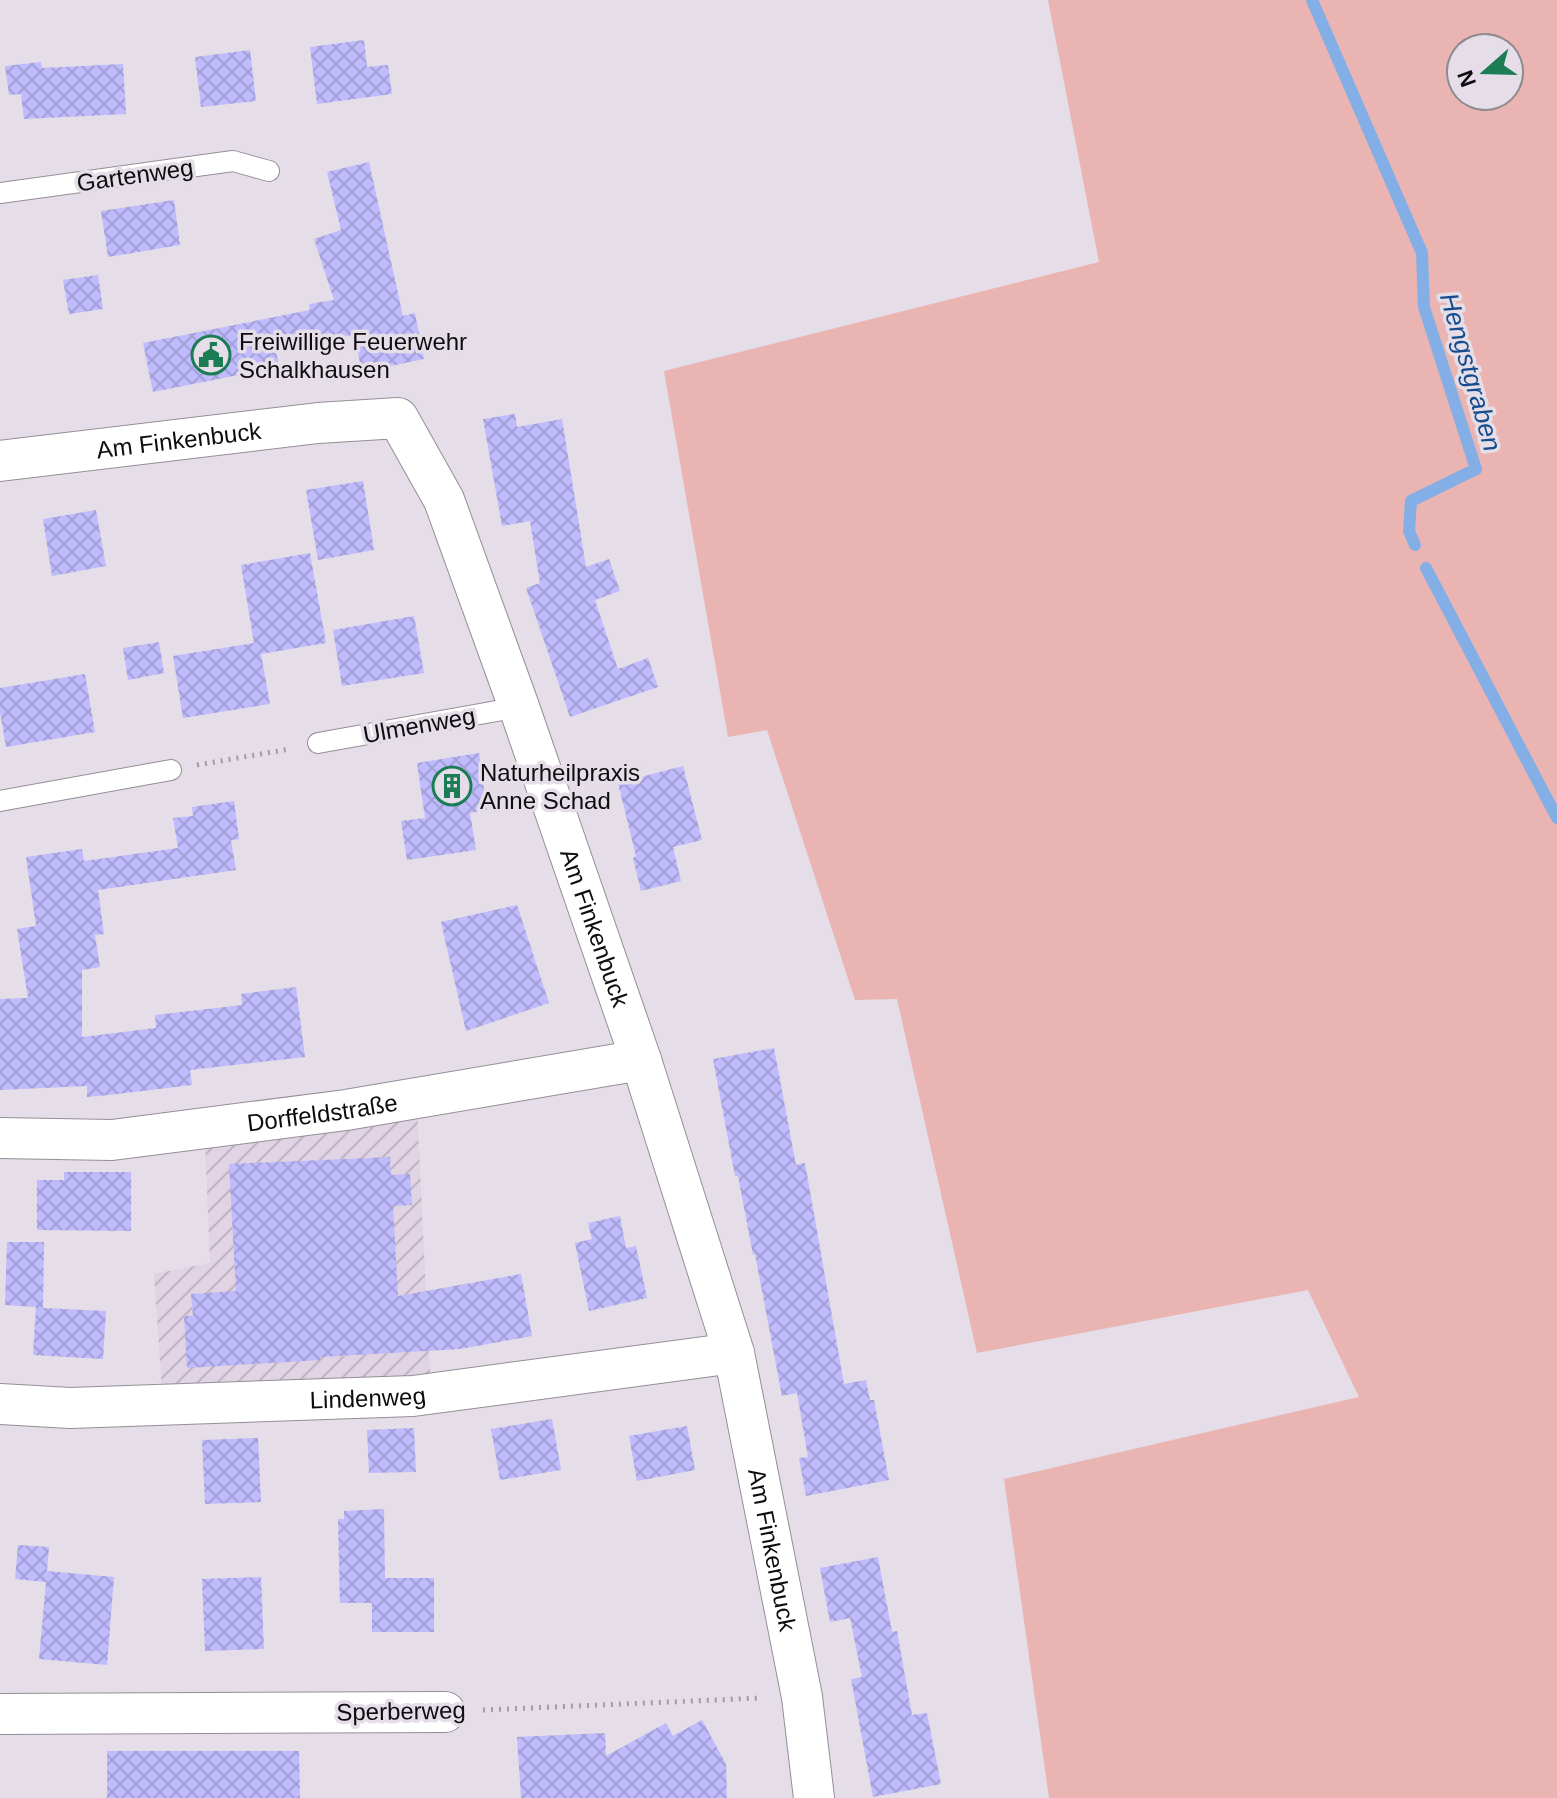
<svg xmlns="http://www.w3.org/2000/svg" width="1557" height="1798" font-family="Arial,sans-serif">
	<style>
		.industrial { fill: url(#industrial-furrows) }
		.grass { fill: #e9b4b1; fill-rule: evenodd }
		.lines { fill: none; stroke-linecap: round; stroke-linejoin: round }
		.stream { stroke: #84afe6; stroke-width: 12 }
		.building { fill: url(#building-cross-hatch) }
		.service-casing { stroke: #958e97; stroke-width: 22 }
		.minor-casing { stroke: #958e97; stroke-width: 42 }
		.path { stroke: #a19ba2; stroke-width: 5; stroke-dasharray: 2 6; stroke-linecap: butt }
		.service { stroke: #fff; stroke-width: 20 }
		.minor { stroke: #fff; stroke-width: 40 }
		.labels { text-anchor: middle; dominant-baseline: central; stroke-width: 7; stroke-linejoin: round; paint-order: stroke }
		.street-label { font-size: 24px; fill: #0f0c0f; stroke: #e5dde7 }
		.poi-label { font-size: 24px; fill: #0f0c0f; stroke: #e5dde7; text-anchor: start }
		.water-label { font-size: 26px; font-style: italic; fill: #144c8d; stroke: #e5dde7 }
	</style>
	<defs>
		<pattern id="industrial-furrows" width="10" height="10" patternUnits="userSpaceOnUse" patternTransform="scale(2)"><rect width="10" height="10" fill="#e0d3e4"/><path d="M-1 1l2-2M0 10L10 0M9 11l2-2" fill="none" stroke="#bfb4c2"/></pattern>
		<pattern id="building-cross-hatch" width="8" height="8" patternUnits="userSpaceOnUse" patternTransform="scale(2)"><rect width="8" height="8" fill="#bfbbfd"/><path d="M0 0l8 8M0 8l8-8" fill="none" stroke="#a3a0d8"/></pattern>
	</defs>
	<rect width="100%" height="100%" fill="#e5dde7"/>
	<path class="industrial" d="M417 1109 430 1375 162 1390 154 1274 210 1263 205 1139Z"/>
	<path class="grass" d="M1048 0H1557V1798H1049L1004 1479 1359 1397 1308 1290 977 1353 897 999 855 1000 767 730 728 737 664 371 1099 262ZM1461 48H1509V96H1461Z"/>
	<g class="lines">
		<g class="stream">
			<path d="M1312 0 1422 253 1424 307 1476 469 1411 501 1409 531 1415 545"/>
			<path d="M1426 568 1557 818"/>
		</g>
	</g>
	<g class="building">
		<path d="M364 40 367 67 388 65 392 94 317 104 310 47Z"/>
		<path d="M250 50 256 101 201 107 195 57Z"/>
		<path d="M41 62 42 68 123 64 126 114 24 119 21 94 9 95 5 66Z"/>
		<path d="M369 162 403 316 415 313 424 359 362 372 354 335 276 350 279 367 153 392 143 343 310 310 309 304 334 300 314 239 341 230 327 172Z"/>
		<path d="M174 200 180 245 108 257 101 211Z"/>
		<path d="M98 275 103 309 69 314 63 280Z"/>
		<path d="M515 414 517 427 562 419 586 567 609 559 620 591 595 600 618 669 648 658 658 687 570 717 526 588 540 583 530 521 502 526 483 419Z"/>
		<path d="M363 481 374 550 318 560 306 490Z"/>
		<path d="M96 510 106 566 52 576 43 519Z"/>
		<path d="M310 553 326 643 261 654 270 704 183 718 173 656 254 643 241 565Z"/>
		<path d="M414 616 424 673 342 686 333 630Z"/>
		<path d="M159 642 164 673 128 680 123 648Z"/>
		<path d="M85 674 95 732 6 747 0 712V688Z"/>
		<path d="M479 753 487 810 470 813 476 850 407 860 401 821 425 818 417 763Z"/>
		<path d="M683 766 702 840 673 847 681 881 641 891 633 858 636 856 618 783Z"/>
		<path d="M234 801 239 839 231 840 236 870 98 890 104 934 95 935 100 967 82 970V1037L156 1028 155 1015 242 1005 241 994 296 987 305 1057 190 1070 192 1085 109 1095 87 1097V1086L0 1090V999L28 998 17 929 36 926 26 857 82 849 84 861 178 848 173 818 193 816 192 807Z"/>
		<path d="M517 905 549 1003 466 1031 441 922Z"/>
		<path d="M774 1048 796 1165 805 1163 844 1384 866 1380 870 1400H874L889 1480 806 1496 799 1458 808 1457 797 1393 782 1396 755 1254 753 1255 738 1176H735L713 1059Z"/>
		<path d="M390 1157 391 1175 410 1174 412 1205 393 1206 398 1296 521 1274 532 1336 460 1349 320 1357V1360L187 1368 184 1316H193L191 1294 236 1291 229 1164Z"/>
		<path d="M64 1172H131V1231L37 1230V1180H64Z"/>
		<path d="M620 1216 626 1248 636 1246 647 1298 589 1311 575 1243 592 1239 588 1223Z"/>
		<path d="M7 1242H44L43 1308 106 1311 103 1359 33 1355 36 1307 5 1305Z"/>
		<path d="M552 1419 561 1470 500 1480 491 1429Z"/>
		<path d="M687 1426 695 1470 637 1481 629 1436Z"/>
		<path d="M414 1428 416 1472 369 1473 367 1430Z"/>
		<path d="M258 1438 261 1502 205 1504 202 1440Z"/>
		<path d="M384 1509 385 1578H434V1632H372V1603H340L338 1519H344V1511Z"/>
		<path d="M18 1545 49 1547 46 1582 15 1579Z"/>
		<path d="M878 1557 892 1632 897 1631 912 1715 927 1713 941 1784 873 1797 851 1679 862 1677 850 1618 830 1622 820 1568Z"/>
		<path d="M47 1571 114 1577 107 1665 39 1659Z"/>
		<path d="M261 1577 264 1649 205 1651 202 1579Z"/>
		<path d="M702 1720 726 1764 727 1798H521L517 1737 605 1733 606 1756 666 1723 673 1736Z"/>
		<path d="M107 1751H299L300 1798H107Z"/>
	</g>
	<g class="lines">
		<g class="service-casing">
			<g id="service">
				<path d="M0 193 233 161 269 171"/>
				<path d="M318 743 519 707"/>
				<path d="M0 801 171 770"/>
			</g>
		</g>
		<g class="minor-casing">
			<g id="minor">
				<path id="s1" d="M0 461 318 423 398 418 444 500 519 707 641 1060 734 1353 802 1697 814 1798"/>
				<path id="s2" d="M0 1138 112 1140 346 1110 641 1060"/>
				<path id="s3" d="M0 1404 70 1408 413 1396 734 1353"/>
				<path d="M0 1714 445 1712"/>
			</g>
		</g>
		<g class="path">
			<path d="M197 765 290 749"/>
			<path d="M483 1710 761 1698"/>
		</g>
		<use href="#service" class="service"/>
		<use href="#minor" class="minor"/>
	</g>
	<defs>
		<g id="civic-ring" transform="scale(2)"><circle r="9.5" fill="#e5dde7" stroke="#1c7d55" stroke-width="1.5"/><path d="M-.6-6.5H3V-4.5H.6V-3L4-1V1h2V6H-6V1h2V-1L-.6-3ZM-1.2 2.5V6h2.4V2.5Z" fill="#1c7d55"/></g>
		<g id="building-ring" transform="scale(2)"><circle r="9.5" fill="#e5dde7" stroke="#1c7d55" stroke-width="1.5"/><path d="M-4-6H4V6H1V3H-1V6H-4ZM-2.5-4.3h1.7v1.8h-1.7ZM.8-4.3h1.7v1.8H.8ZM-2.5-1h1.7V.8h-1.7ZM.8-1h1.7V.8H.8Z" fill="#1c7d55"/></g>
	</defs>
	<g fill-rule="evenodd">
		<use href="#civic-ring" x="211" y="355"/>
		<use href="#building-ring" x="452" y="786"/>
	</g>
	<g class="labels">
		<g class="street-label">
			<text transform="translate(135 175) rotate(-8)">Gartenweg</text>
			<text stroke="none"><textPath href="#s1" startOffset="180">Am Finkenbuck</textPath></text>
			<text transform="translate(419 725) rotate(-10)">Ulmenweg</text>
			<text stroke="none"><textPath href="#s1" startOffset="948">Am Finkenbuck</textPath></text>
			<text stroke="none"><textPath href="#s2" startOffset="324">Dorffeldstraße</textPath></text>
			<text stroke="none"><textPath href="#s3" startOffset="368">Lindenweg</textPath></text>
			<text stroke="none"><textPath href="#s1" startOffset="1596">Am Finkenbuck</textPath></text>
			<text transform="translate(401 1711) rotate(-1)">Sperberweg</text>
		</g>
		<g class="poi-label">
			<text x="239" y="341">Freiwillige Feuerwehr<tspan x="239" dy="28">Schalkhausen</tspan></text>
			<text x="480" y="772">Naturheilpraxis<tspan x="480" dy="28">Anne Schad</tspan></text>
		</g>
		<g class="water-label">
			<text transform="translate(1471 372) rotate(74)">Hengstgraben</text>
		</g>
	</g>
	<g transform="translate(1485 72) rotate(250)"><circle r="38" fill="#e5dde7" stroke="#8f8991" stroke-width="2"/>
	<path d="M0-6L14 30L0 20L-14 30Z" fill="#1c7d55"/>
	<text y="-12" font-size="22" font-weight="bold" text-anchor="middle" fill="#0f0c0f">N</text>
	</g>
</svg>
